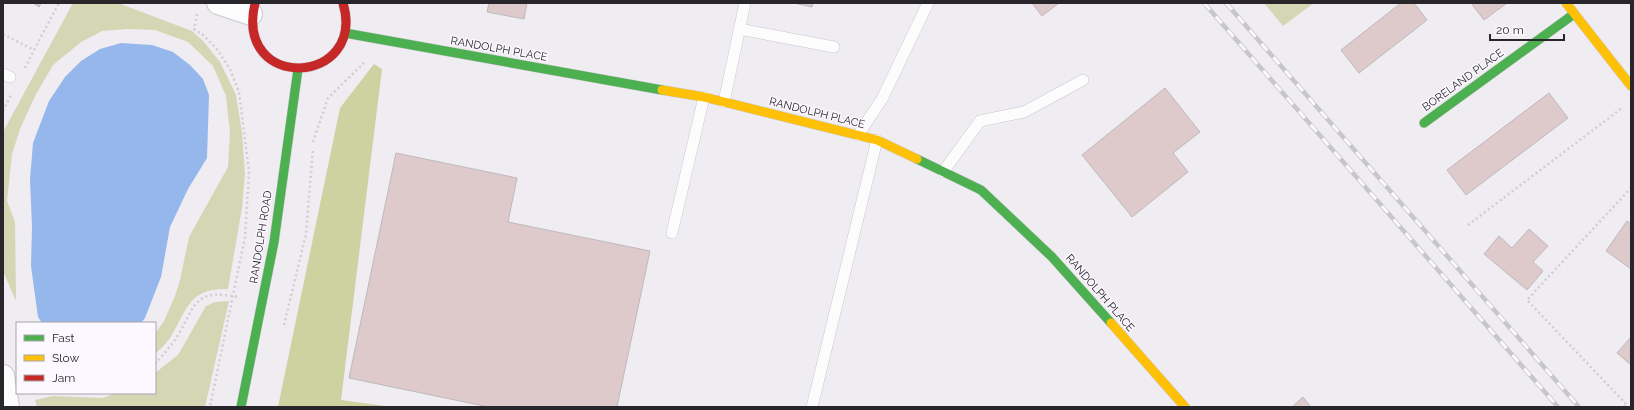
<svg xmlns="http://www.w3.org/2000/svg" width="1634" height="410" font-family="Raleway,sans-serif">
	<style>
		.green { fill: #d3d7b4 }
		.forest { fill: #ccd2a0 }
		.water { fill: #96b7ec }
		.building { fill: #decaca; stroke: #beb9bc }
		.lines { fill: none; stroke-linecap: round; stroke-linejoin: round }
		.lane-casing { stroke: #cac8cd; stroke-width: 12 }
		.street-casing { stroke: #cac8cd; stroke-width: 24 }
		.fast-casing { stroke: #cac8cd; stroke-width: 10 }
		.slow-casing { stroke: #cac8cd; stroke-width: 10 }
		.jam-casing { stroke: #cac8cd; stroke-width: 10 }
		.path { stroke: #cfced0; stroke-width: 2.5; stroke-dasharray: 2 3; stroke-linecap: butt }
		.lane { stroke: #fdfcfd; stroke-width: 11 }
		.street { stroke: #fdfcfd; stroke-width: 22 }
		.fast { stroke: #4caf50; stroke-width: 9 }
		.slow { stroke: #ffc107; stroke-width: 9 }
		.jam { stroke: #c62828; stroke-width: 9 }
		.rail-casing { stroke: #c8c7c8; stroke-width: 4.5 }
		.rail { stroke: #fbf8ff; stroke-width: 3; stroke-dasharray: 9; stroke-linecap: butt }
		.labels { text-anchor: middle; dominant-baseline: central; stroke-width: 3; stroke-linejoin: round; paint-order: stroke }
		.street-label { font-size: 11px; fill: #28262a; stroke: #fbf8ff }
	</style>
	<rect width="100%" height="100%" fill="#efecf2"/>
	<g class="green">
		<path d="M73 3H118L192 31 204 42 220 62 236 95 242 133 245 174 242 208 228 289C188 288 188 309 170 338 166 344 160 349 155 354V334L164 321 175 296 180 280 189 237 228 167 230 132 226 96 213 66 188 42 155 30 127 29 102 31 81 42 53 65 35 96 20 129 12 154 7 201 15 222 16 301 3 271V132Z"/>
		<path d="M1264 3H1314L1283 26Z"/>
		<path d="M229 301 205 407H37L35 400 53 396 103 398 116 393H155V373L178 355 206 306 215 302Z"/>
	</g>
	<path class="forest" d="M374 64 382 69 341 400 392 407H278L340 108Z"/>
	<path class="water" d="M121 43 152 45 173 52 190 65 203 79 209 95 207 158 188 189 170 227 161 277 145 318 141 323H42L38 317 31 266 32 227 30 179 33 143 49 101 65 77 81 61 100 49Z"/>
	<g class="building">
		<path d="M33 3H41L39 7Z"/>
		<path d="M489 3H527L524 19 487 12Z"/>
		<path d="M794 3H813L812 7Z"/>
		<path d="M1032 3H1059L1042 16Z"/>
		<path d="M1401 3H1414L1427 20 1359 73 1341 50Z"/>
		<path d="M1471 3H1507L1484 20Z"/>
		<path d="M1165 88 1200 132 1173 153 1188 172 1132 217 1082 155Z"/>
		<path d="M1549 93 1568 118 1466 195 1447 170Z"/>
		<path d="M396 153 517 178 508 222 650 251 617 407H489L349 378Z"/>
		<path d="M1627 221 1631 224V269L1606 251Z"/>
		<path d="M1529 229 1548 246 1533 262 1543 271 1527 290 1484 254 1499 236 1512 248Z"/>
		<path d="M1631 337V365L1617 353Z"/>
		<path d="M1303 397 1311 407H1292Z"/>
	</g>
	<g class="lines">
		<g class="lane-casing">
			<g id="lane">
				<path d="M739 29 834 47"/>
				<path d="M3 74 10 77"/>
				<path d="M724 102 745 3"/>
				<path d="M858 135 882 99 928 3"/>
				<path d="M943 172 980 121 1024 112 1083 80"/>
				<path d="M672 233 704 97"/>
				<path d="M812 407 877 140"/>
			</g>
		</g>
		<g class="street-casing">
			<g id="street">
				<path d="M218 3 251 14"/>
				<path d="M3 376 8 407"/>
			</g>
		</g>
		<g class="fast-casing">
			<g id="fast">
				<path d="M345 33 662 90"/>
				<path d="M1424 123 1574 14"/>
				<path d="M917 159 981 190 1052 257 1111 323"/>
				<path d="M241 407 274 242 298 69"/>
			</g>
		</g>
		<g class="slow-casing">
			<g id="slow">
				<path d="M1566 3 1631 86"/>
				<path d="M662 90 704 97 877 140 917 159"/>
				<path d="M1111 323 1185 407"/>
			</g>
		</g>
		<g class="jam-casing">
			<path id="jam" d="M255 3C234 93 367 86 343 3"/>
		</g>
		<g class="path">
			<path d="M197 14 194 29 203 35 216 48 230 69 239 92 249 171 245 237 210 407"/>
			<path d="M3 34 34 50 59 3"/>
			<path d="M25 68 34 50"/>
			<path d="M3 111 11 95"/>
			<path d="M313 142 328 98 366 61"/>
			<path d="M1468 225 1622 108"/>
			<path d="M284 325 306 234 313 149"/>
			<path d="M155 364C164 354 173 344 180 332 197 299 198 290 239 297"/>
			<path d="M1624 407 1627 405 1527 300 1631 188"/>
		</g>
		<use href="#lane" class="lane"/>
		<use href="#street" class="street"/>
		<use href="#fast" class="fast"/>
		<use href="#slow" class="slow"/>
		<use href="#jam" class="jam"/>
		<g class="rail-casing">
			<g id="rail">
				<path d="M1204 3 1558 407"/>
				<path d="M1226 3 1579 407"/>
			</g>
		</g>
		<use href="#rail" class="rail"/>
	</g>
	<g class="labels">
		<g class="street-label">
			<text transform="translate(499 49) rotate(10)">RANDOLPH PLACE</text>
			<text transform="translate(1463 80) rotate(-36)">BORELAND PLACE</text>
			<text transform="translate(817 113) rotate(14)">RANDOLPH PLACE</text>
			<text transform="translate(261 237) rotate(-81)">RANDOLPH ROAD</text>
			<text transform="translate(1100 293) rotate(49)">RANDOLPH PLACE</text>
		</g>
	</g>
	<rect width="1634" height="410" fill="none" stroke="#28262a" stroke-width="8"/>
	<rect x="16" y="322" width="140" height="72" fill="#fbf8ff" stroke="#a7a4aa"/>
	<rect x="24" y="335" width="20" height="6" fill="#4caf50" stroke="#a7a4aa"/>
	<text x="52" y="342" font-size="12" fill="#28262a">Fast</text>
	<rect x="24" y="355" width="20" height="6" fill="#ffc107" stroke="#a7a4aa"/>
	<text x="52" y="362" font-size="12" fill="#28262a">Slow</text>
	<rect x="24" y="375" width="20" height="6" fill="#c62828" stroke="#a7a4aa"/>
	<text x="52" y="382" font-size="12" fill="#28262a">Jam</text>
	<path d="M1490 34v6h74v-6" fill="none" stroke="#28262a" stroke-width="2"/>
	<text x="1496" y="34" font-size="12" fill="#28262a" stroke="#fbf8ff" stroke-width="3" paint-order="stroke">20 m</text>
</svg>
